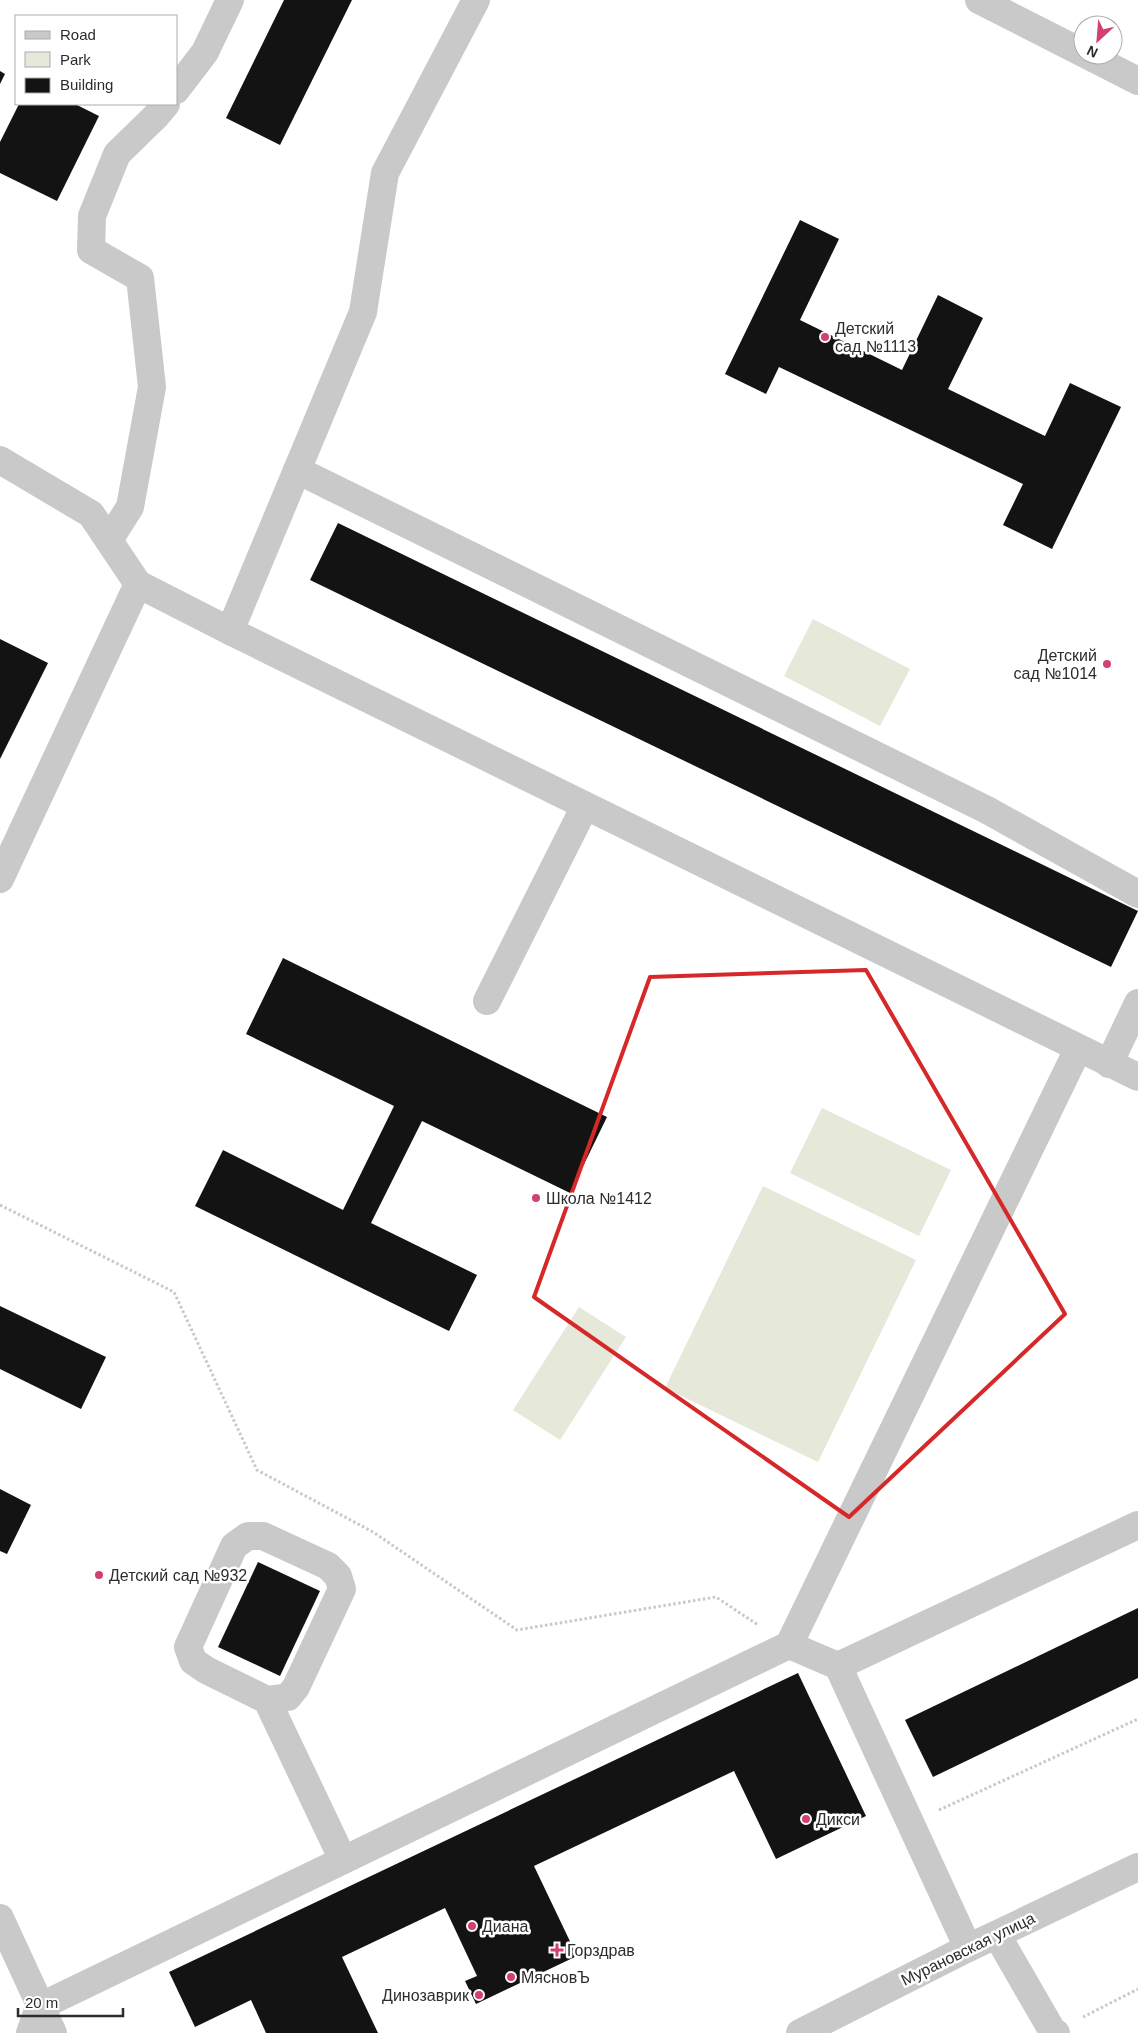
<svg xmlns="http://www.w3.org/2000/svg" width="1138" height="2033" font-family="Arial,sans-serif">
	<style>
		.green { fill: #e6e8da }
		.building { fill: #131313 }
		.lines { fill: none; stroke-linecap: round; stroke-linejoin: round }
		.path { stroke: #c9c9c9; stroke-width: 3; stroke-dasharray: 2.5 2.5; stroke-linecap: butt }
		.minor { stroke: #c9c9c9; stroke-width: 28 }
		.marked { fill: none; stroke: #d62828; stroke-width: 4; stroke-linejoin: round }
		.poi-dot { fill: #d13f76; stroke: #fff; stroke-width: 2 }
		.labels { text-anchor: middle; dominant-baseline: central; stroke-width: 5; stroke-linejoin: round; paint-order: stroke }
		.poi-label { font-size: 16px; fill: #2c2c2c; stroke: #fff; text-anchor: start }
		.street-label { font-size: 16px; fill: #2c2c2c; stroke: #fff }
	</style>
	<rect width="100%" height="100%" fill="#fff"/>
	<g class="green">
		<path d="M813 619 910 669 880 726 784 676Z"/>
		<path d="M822 1108 951 1170 919 1236 790 1173Z"/>
		<path d="M763 1186 916 1260 818 1462 665 1388Z"/>
		<path d="M579 1307 626 1337 560 1440 513 1410Z"/>
	</g>
	<g class="building">
		<path d="M284 0H352L280 145 226 118Z"/>
		<path d="M0 71 5 74 0 84Z"/>
		<path d="M19 104H75L99 116 57 201 0 173V142Z"/>
		<path d="M800 220 839 239 800 320 902 370 938 295 983 318 948 389 1045 436 1070 383 1121 407 1052 549 1003 525 1023 484 779 367 766 394 725 374Z"/>
		<path d="M338 523 1138 911 1111 967 310 580Z"/>
		<path d="M0 639 48 663 0 759Z"/>
		<path d="M283 958 607 1117 570 1193 422 1121 371 1223 477 1275 449 1331 195 1206 223 1150 343 1210 394 1106 246 1034Z"/>
		<path d="M0 1306 106 1357 81 1409 0 1369Z"/>
		<path d="M0 1489 31 1505 7 1554 0 1551Z"/>
		<path d="M258 1562 320 1591 280 1676 218 1647Z"/>
		<path d="M1138 1608V1678L933 1777 905 1720Z"/>
		<path d="M798 1673 866 1816 776 1859 734 1771 534 1866 577 1956 476 2004 465 1981 477 1976 445 1908 342 1957 378 2033H266L251 2000 195 2027 169 1972Z"/>
	</g>
	<g class="lines">
		<g class="path">
			<path d="M0 1205 174 1292 257 1470 373 1532 517 1630 716 1597 758 1625"/>
			<path d="M939 1810 1138 1719"/>
			<path d="M1083 2017 1138 1989"/>
		</g>
		<g class="minor">
			<path d="M979 0 1083 53"/>
			<path d="M1087 55 1138 81"/>
			<path d="M176 90 205 52 230 0"/>
			<path d="M0 460 91 514 138 584 230 631 1138 1077"/>
			<path d="M297 470 987 810 1138 894"/>
			<path d="M109 540 130 507 152 387 140 278 91 250 92 216 117 154 156 116 166 104"/>
			<path d="M230 631 363 312 385 173 476 0"/>
			<path d="M0 879 138 584"/>
			<path d="M487 1001 585 806"/>
			<path d="M1109 1064 1138 1003"/>
			<path d="M789 1645 1078 1049"/>
			<path d="M838 1666 1138 1525"/>
			<path d="M267 1700 288 1697 296 1687 342 1589 338 1576 328 1566 263 1536H248L234 1546 188 1647 193 1661 206 1670 267 1700 343 1860"/>
			<path d="M0 1918 53 2033"/>
			<path d="M997 1935 1053 2032 1056 2033"/>
			<path d="M30 2033 39 2007 789 1645 838 1666 968 1948"/>
			<path d="M800 2033 968 1948 1138 1867"/>
		</g>
	</g>
	<path class="marked" d="M866 970 1065 1314 849 1517 534 1297 650 977Z"/>
	<g class="poi-dot">
		<circle cx="825" cy="337" r="5"/>
		<circle cx="1107" cy="664" r="5"/>
		<circle cx="536" cy="1198" r="5"/>
		<circle cx="99" cy="1575" r="5"/>
		<circle cx="806" cy="1819" r="5"/>
		<circle cx="472" cy="1926" r="5"/>
		<path d="M554.5 1942.5h5v5h5v5h-5v5h-5v-5h-5v-5h5z"/>
		<circle cx="511" cy="1977" r="5"/>
		<circle cx="479" cy="1995" r="5"/>
	</g>
	<g class="labels">
		<g class="poi-label">
			<text x="835" y="328">Детский<tspan x="835" dy="18">сад №1113</tspan></text>
			<text x="1097" y="655" text-anchor="end">Детский<tspan x="1097" dy="18">сад №1014</tspan></text>
			<text x="546" y="1198">Школа №1412</text>
			<text x="109" y="1575">Детский сад №932</text>
			<text x="816" y="1819">Дикси</text>
			<text x="482" y="1926">Диана</text>
			<text x="567" y="1950">Горздрав</text>
			<text x="521" y="1977">МясновЪ</text>
			<text x="469" y="1995" text-anchor="end">Динозаврик</text>
		</g>
		<g class="street-label">
			<text transform="translate(968 1949) rotate(-26)">Мурановская улица</text>
		</g>
	</g>
	<rect x="15" y="15" width="162" height="90" fill="#ffffff" stroke="#ababab"/>
	<rect x="25" y="31" width="25" height="8" fill="#c9c9c9" stroke="#ababab"/>
	<text x="60" y="40" font-size="15" fill="#2c2c2c">Road</text>
	<rect x="25" y="52" width="25" height="15" fill="#e6e8da" stroke="#ababab"/>
	<text x="60" y="65" font-size="15" fill="#2c2c2c">Park</text>
	<rect x="25" y="78" width="25" height="15" fill="#131313" stroke="#ababab"/>
	<text x="60" y="90" font-size="15" fill="#2c2c2c">Building</text>
	<g transform="translate(1098 40) rotate(206)"><circle r="24" fill="#ffffff" stroke="#ababab"/>
	<path d="M0-4L9 19L0 12L-9 19Z" fill="#d13f76"/>
	<text y="-8" font-size="14" font-weight="bold" text-anchor="middle" fill="#2c2c2c">N</text>
	</g>
	<path d="M18 2008v8h105v-8" fill="none" stroke="#2c2c2c" stroke-width="2.5"/>
	<text x="25" y="2008" font-size="15" fill="#2c2c2c" stroke="#ffffff" stroke-width="4" paint-order="stroke">20 m</text>
</svg>
